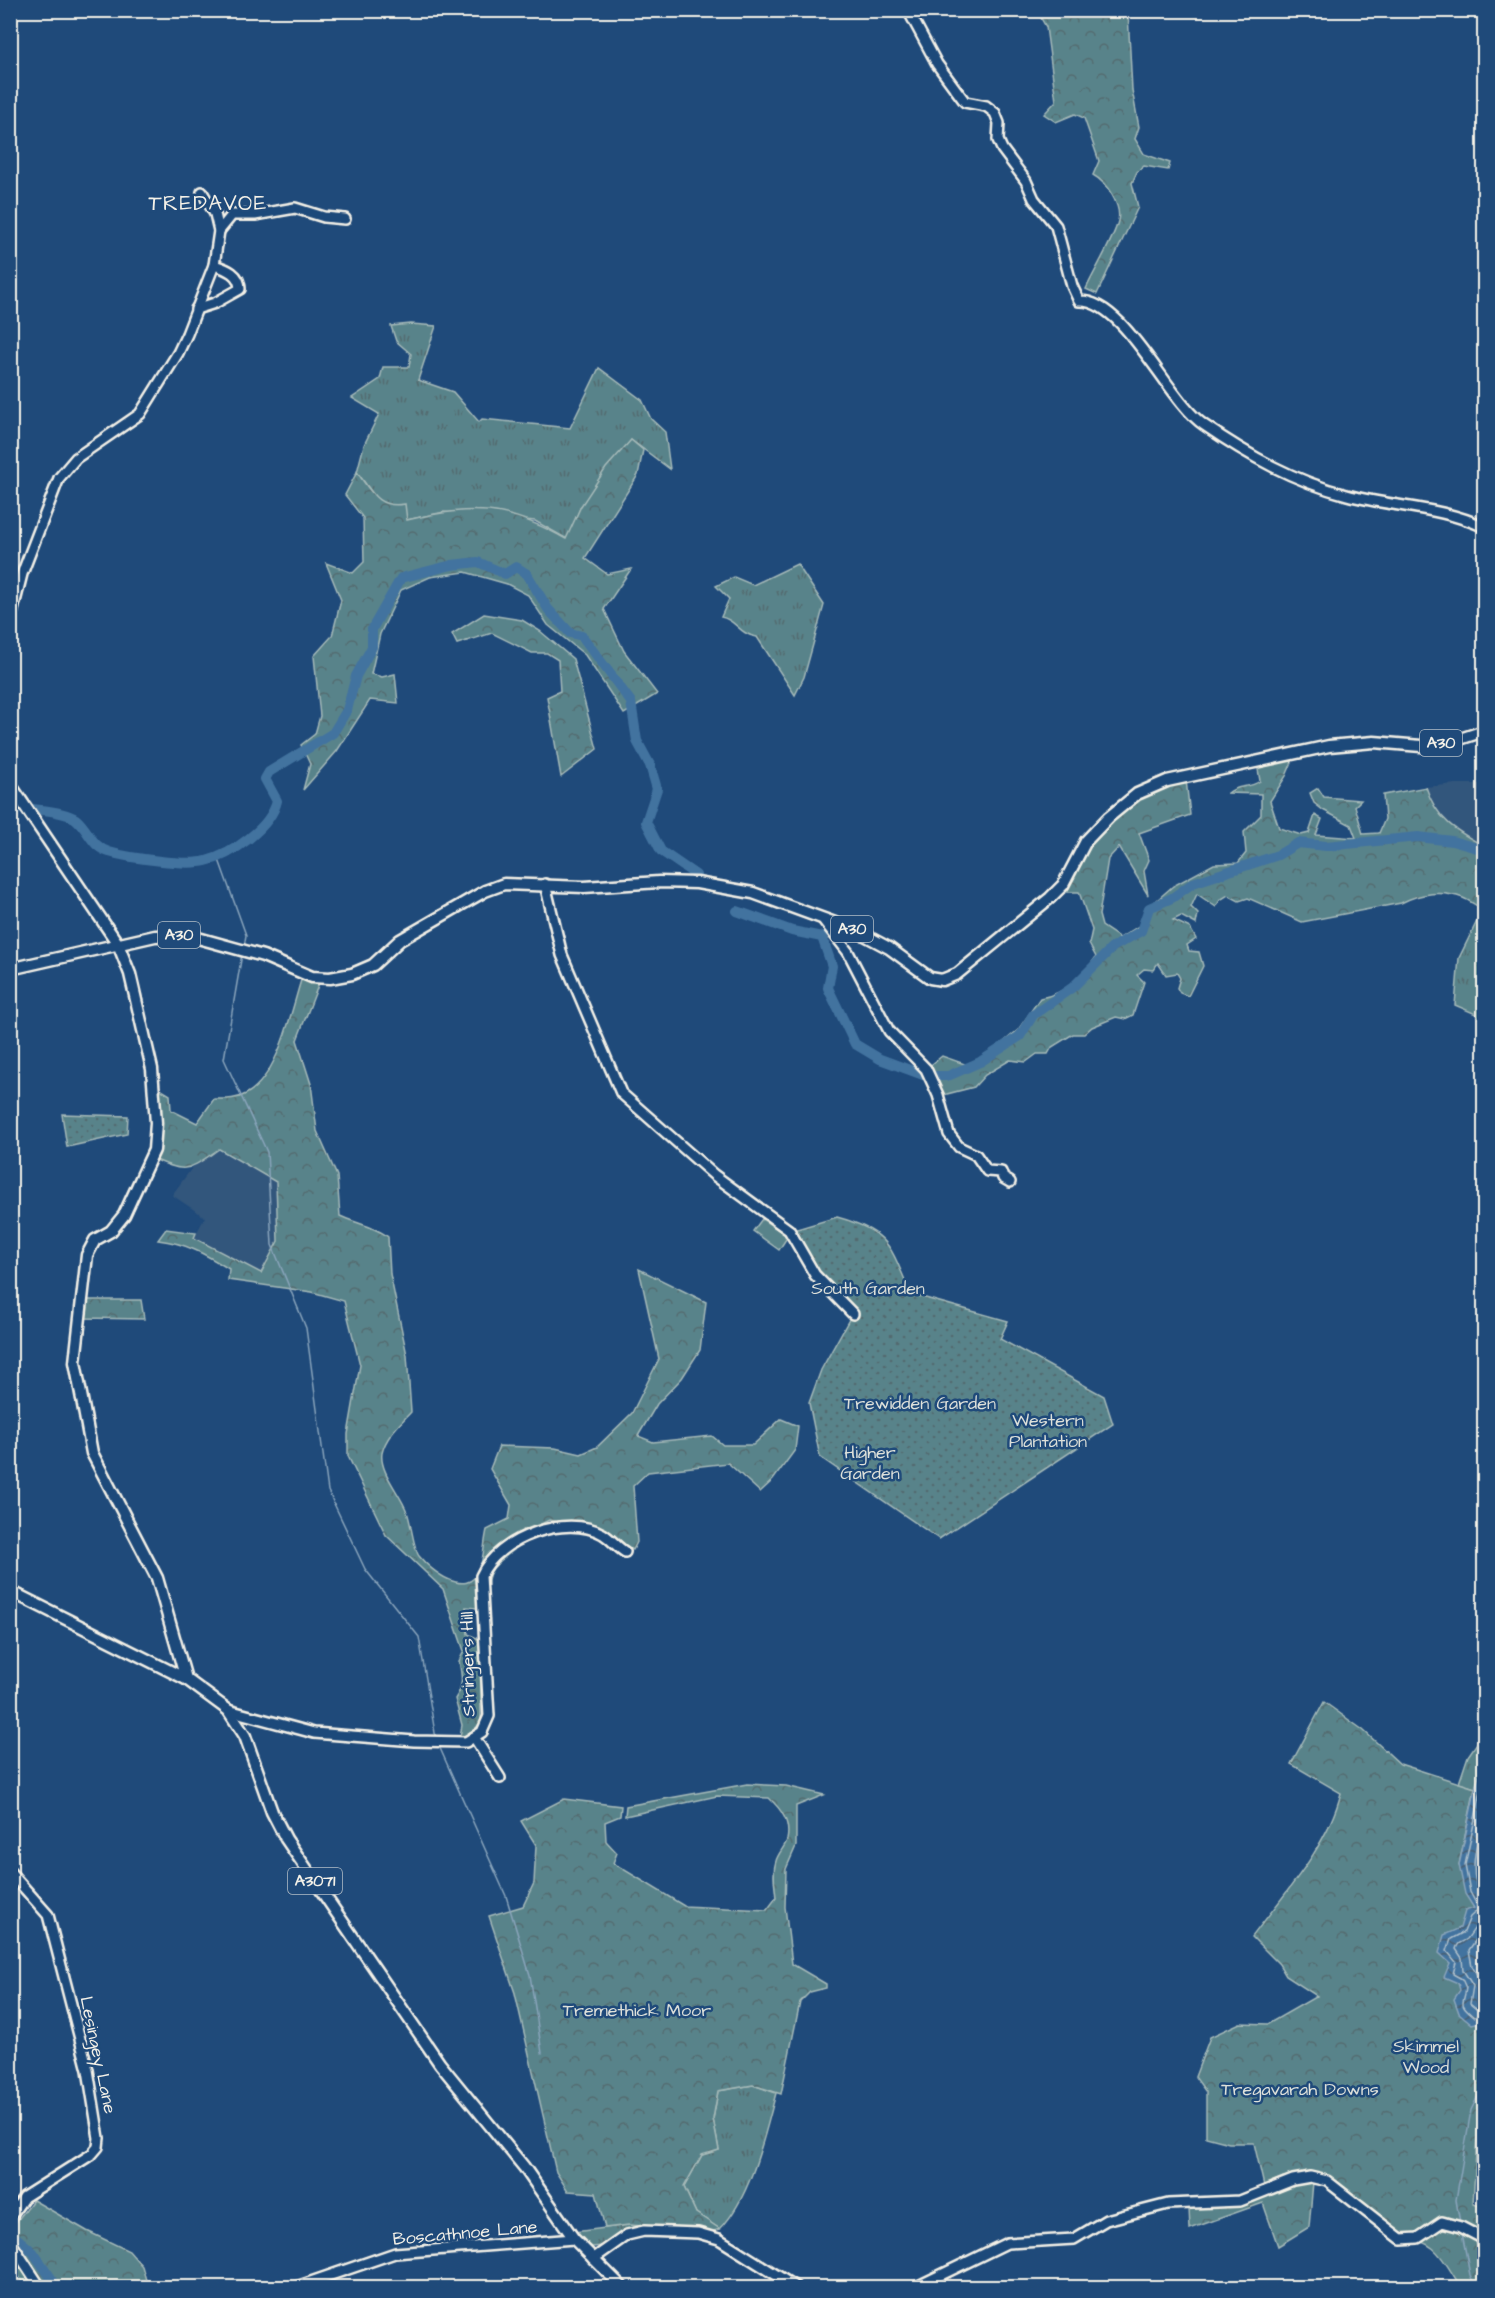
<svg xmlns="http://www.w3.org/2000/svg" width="1495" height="2298" font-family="'Architects Daughter',sans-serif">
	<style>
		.built { fill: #33567c }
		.grass { fill: url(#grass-tufts); stroke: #a6bab9; stroke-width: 1.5 }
		.forest { fill: url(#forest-crowns); stroke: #a6bab9; stroke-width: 1.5 }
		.park { fill: #59838a; stroke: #a6bab9; stroke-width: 1.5 }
		.garden { fill: url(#garden-dots); stroke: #a6bab9; stroke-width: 1.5 }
		.water { fill: url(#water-waves); stroke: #8aa5bc; stroke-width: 1.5 }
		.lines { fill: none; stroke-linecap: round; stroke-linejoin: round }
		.shore { stroke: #adbfcb; stroke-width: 1.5 }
		.stream { stroke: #8aa5bc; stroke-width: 1.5 }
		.river { stroke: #43739f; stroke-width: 10 }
		.minor-casing { stroke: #f4f1e8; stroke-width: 14 }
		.major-casing { stroke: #f4f1e8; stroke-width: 15 }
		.minor { stroke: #1f4a7a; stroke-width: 9 }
		.major { stroke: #1f4a7a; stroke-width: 10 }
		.labels { text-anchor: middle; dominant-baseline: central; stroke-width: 5; stroke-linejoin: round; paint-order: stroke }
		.shield { fill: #1f4a7a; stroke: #b4bfc7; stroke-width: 1.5 }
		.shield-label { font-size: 16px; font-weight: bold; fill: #f4f1e8 }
		.park-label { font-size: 18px; fill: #dde0da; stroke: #1f4a7a }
		.street-label { font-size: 18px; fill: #f4f1e8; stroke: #1f4a7a }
		.quarter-label { font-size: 21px; letter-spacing: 1.5px; fill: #f4f1e8; stroke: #1f4a7a }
	</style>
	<defs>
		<pattern id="grass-tufts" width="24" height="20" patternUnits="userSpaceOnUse" patternTransform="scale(1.5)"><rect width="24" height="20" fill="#59838a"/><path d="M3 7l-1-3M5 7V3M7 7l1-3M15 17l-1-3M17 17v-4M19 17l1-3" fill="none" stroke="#536b6f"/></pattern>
		<pattern id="forest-crowns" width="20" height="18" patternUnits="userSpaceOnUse" patternTransform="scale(1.5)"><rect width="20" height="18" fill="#59838a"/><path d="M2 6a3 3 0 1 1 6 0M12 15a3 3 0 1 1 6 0" fill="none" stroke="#536b6f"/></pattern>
		<pattern id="garden-dots" width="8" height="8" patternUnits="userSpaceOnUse" patternTransform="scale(1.5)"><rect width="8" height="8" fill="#59838a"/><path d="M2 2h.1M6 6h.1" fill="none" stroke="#536b6f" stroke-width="1.8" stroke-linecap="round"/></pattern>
		<pattern id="water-waves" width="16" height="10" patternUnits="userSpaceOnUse" patternTransform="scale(1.5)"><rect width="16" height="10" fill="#43739f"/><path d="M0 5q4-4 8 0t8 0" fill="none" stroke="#465e72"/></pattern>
	</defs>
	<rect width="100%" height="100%" fill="#1f4a7a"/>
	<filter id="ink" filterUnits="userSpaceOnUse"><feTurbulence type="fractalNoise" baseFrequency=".0167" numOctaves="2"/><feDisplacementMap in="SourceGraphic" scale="12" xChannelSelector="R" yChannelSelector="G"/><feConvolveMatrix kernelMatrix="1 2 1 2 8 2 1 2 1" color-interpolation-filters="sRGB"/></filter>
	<g filter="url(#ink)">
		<g class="built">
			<path d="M1456 784H1484V845L1455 831 1431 804 1426 787Z"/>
			<path d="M218 1150 276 1181 278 1241 261 1273 194 1238 205 1217 172 1195 192 1168Z"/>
		</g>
		<g class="grass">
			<path d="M411 324 436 326 418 380 453 392 479 422 482 419 570 428 599 368 642 400 651 419 665 432 670 469 631 440 581 506 567 539 535 521 444 512 407 520 376 498 357 472 364 445 379 414 352 398 380 379 383 367H409L411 354 396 341 391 326Z"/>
			<path d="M797 564 824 605 804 677 795 695 757 637C738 634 737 620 721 617L729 599 716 586 734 577 753 585Z"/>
			<path d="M1483 909H1484V1025L1476 1014 1455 1005 1459 958Z"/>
			<path d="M1484 1733V1759L1475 1788 1459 1783 1468 1756Z"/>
			<path d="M753 2085 776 2093C765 2134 751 2198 720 2229L696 2213 684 2187 702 2155 719 2150 713 2119 718 2091Z"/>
			<path d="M629 2225H636L603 2246 592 2247 574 2232Z"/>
		</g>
		<g class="forest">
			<path d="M1037 11H1159L1139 15 1128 13 1132 90 1139 127 1135 139 1144 154 1170 163 1168 170 1144 166 1137 172 1132 183 1138 207 1097 294 1086 289C1094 271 1114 239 1118 221 1122 205 1106 182 1093 175L1099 161 1084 118 1075 114 1056 122 1044 114 1056 101 1046 27Z"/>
			<path d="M631 440 643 450 638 475 585 558 607 574 631 569 604 609 624 651 657 694 624 714 585 655 548 625 528 595 507 584 465 572 430 577 401 590 380 634 371 674 382 677 395 674 398 703 370 700 337 751 303 790 310 764 301 745 315 734 320 716 314 656 332 636 341 600 326 563 353 573 364 562 363 518 345 495 357 472C371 492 378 509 405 504L407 520C474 505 506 505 566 539L581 506 606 468Z"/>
			<path d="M484 614 522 620 540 631 573 659 597 749 561 777 547 697 560 691 558 660 547 653H532L492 633 457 644 452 634Z"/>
			<path d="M1295 755 1286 776 1270 801 1279 828 1301 835 1309 833 1315 815 1322 819 1316 835 1356 838 1351 825 1323 810 1314 803 1310 793 1318 788 1324 797 1361 800 1355 806 1363 834 1379 833 1385 819 1383 795 1426 787C1436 819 1456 831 1484 846V909C1477 907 1471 901 1463 898 1443 890 1420 893 1401 903L1302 922 1248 898 1239 901 1228 895 1220 900 1216 907 1197 894 1191 907 1198 914 1196 924 1181 916 1173 920 1190 928 1196 939 1187 945 1189 951 1199 952 1203 966 1188 996 1180 993 1177 988 1180 978 1177 973 1166 975 1158 963 1153 970 1144 969 1137 975 1144 982 1133 1015 1125 1019 1116 1017 1092 1027 1084 1034H1073L1052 1047 1048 1054H1037L1026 1062 1010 1060 985 1075 974 1087 939 1096 926 1069 942 1056 973 1067 1018 1030 1040 998C1065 994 1082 977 1096 957L1089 944 1092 930 1079 892H1064C1094 833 1118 797 1186 780L1190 815 1139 833 1149 860 1144 871 1148 895 1119 847 1108 859 1099 915 1102 926 1120 938 1139 926 1149 907 1173 886 1214 864 1238 863 1246 853 1244 832 1261 815V794L1228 793C1238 784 1249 789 1260 781L1257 763Z"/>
			<path d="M302 977 319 983 297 1040 311 1084 317 1131 337 1176 340 1216C355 1223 377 1227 388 1237L390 1274 407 1355 411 1412C400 1424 386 1436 382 1453 379 1472 401 1494 407 1512 411 1522 414 1550 419 1556 430 1570 467 1600 479 1570 484 1559 484 1542 487 1530L509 1519 511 1505 490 1469 499 1446 555 1448 581 1454 597 1447 632 1413 659 1359 639 1269 706 1302 700 1350 682 1378 657 1404 638 1436 653 1442 712 1436 723 1445H753L781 1419 798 1426 795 1450 773 1480 760 1492 728 1463 648 1472 633 1486 637 1542 633 1550 600 1529 549 1520 511 1539 514 1550C485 1572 486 1574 488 1609L466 1607 468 1634 481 1640V1722L468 1737H460L462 1725 455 1699C464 1685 462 1676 459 1661L464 1651 443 1589 386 1535 348 1456V1434L360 1365 344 1301 312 1292 228 1280 229 1269C205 1254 186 1243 158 1240L166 1229 196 1233 194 1238 261 1273 278 1241 276 1182 219 1149C188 1170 187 1175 152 1158L157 1087 170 1095 171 1110 197 1123 214 1099C224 1099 236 1100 246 1094 279 1076 291 1011 302 977Z"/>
			<path d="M87 1300H141L144 1319 82 1318Z"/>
			<path d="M1324 1702 1363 1730 1400 1764 1475 1788 1459 1865 1474 1908 1458 1983 1484 1998V2112L1478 2119 1473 2204 1484 2207V2237L1475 2236 1484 2273V2287H1461C1444 2262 1436 2237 1401 2239L1327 2181 1293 2180 1283 2177 1264 2186 1254 2143H1229L1206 2137V2092L1195 2077 1210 2037 1240 2023 1268 2024 1317 1996 1286 1976 1279 1964 1252 1937C1284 1894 1328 1846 1341 1793L1291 1764Z"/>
			<path d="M747 1784 786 1786 824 1795 796 1806V1846L786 1869 785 1907 792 1964 826 1984V1988L810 1992 800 2002 781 2094 753 2085 718 2091 713 2119 719 2150 702 2155 684 2187 696 2213 720 2229 714 2231 629 2225 605 2228 596 2193 568 2191 556 2172 515 1993 489 1916 523 1906 534 1883 536 1845 521 1821 564 1799 621 1806 620 1816 605 1822 606 1841 617 1853 613 1863 684 1906 767 1910 776 1898C775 1886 772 1873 776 1861 778 1853 785 1847 787 1840 791 1822 781 1809 769 1798L717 1796 625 1816 626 1806Z"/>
			<path d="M1313 2182 1309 2227 1278 2246 1263 2203 1190 2229 1189 2208 1240 2205 1298 2183Z"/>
			<path d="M33 2200 87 2231 129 2251 142 2266 148 2287H28L11 2268 10 2230Z"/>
		</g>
		<path class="park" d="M762 1219 788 1236 779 1250 753 1231Z"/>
		<g class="garden">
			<path d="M62 1114 128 1116 127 1134 67 1147Z"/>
			<path d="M837 1217C891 1232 890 1247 911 1294L1008 1321 1000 1339 1104 1396 1113 1424 939 1539 820 1457 809 1403 821 1370 852 1314 809 1267 797 1229Z"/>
		</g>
		<path class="water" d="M1484 1759V2021L1472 2024 1459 2013 1454 1999 1460 1990 1458 1983 1444 1977 1450 1963 1439 1953 1444 1935 1460 1928 1465 1911 1474 1908 1465 1894 1459 1865 1476 1786Z"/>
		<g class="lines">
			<g class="shore">
				<path d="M1484 1777 1465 1865 1470 1892 1479 1909 1470 1917 1464 1932 1451 1939 1447 1951 1456 1962 1453 1974 1462 1979 1466 1988C1464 2005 1457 2003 1474 2017L1484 2015"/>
				<path d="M1484 1812C1478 1841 1465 1874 1484 1901"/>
				<path d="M1484 1915C1481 1919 1469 1937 1467 1939 1461 1943 1458 1942 1456 1949L1462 1958 1463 1970 1473 1986 1470 2004 1476 2009 1484 2008"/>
				<path d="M1484 1928 1469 1950 1472 1966 1481 1982 1484 1999"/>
			</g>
			<g class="stream">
				<path d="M218 857 246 935 244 947"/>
				<path d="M242 954 224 1059 267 1152 272 1245 306 1328 328 1491 365 1569 419 1637 436 1739"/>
				<path d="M439 1746 506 1896 530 1975 542 2053"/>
				<path d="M1460 2223 1456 2200 1471 2110 1484 2084"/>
				<path d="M1462 2233 1470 2275 1476 2288"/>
			</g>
			<g class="river">
				<path d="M10 809C25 807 67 811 77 820 90 832 91 846 109 852 129 858 187 866 206 861 232 855 271 827 277 801L265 779 269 772 333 733 347 710 356 676 372 647V629L401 578 452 565 478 562 505 574 516 567 527 574 548 609 570 633 582 636 631 702 637 741 650 765 657 789 646 822 661 851 696 875"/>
				<path d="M737 911 792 931 822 937 832 966 828 988 855 1044 880 1059 926 1076"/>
				<path d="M932 1076H948L980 1062 1020 1036 1033 1015 1073 987 1113 947 1141 931 1149 908 1172 898 1193 883 1278 855 1298 843 1326 846 1418 837 1452 841 1484 850"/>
				<path d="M13 2235 33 2252 58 2288"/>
			</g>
			<g class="minor-casing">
				<g id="minor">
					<path d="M908 10 937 64 965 102 986 106 995 113 999 123 998 140 1002 149 1026 181 1034 199 1056 226 1072 286 1079 301C1125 299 1168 401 1204 425 1249 456 1294 481 1347 495 1392 507 1442 507 1484 527"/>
					<path d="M219 231 232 215H255L295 208 324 217 345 219"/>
					<path d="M196 309 215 303 240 289C240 274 227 269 214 265"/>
					<path d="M10 622 22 574 59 478 76 458 140 414 178 353 187 334 214 265 219 231 215 214 202 192"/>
					<path d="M545 884 562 955 621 1093 714 1175 789 1230 815 1275 853 1314"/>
					<path d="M824 921 848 952 889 1031 926 1069 938 1095 949 1134 959 1147 976 1155 987 1171 1001 1172 1003 1178 1010 1182"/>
					<path d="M228 1710 314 1733 414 1741 466 1742 482 1732 489 1716 481 1576C497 1538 566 1513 603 1534 611 1539 617 1547 625 1552"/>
					<path d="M474 1737 500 1778"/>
					<path d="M10 1872 48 1915 88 2070 99 2138 98 2147 92 2154 24 2197 10 2217"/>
					<path d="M10 2241 41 2288"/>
					<path d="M593 2259 627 2235 644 2231 698 2233 719 2239 797 2288"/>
					<path d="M293 2288 395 2253 574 2239"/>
					<path d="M914 2288 1007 2243 1074 2239 1106 2220 1168 2204 1240 2201 1293 2180 1310 2177 1327 2181 1401 2239 1418 2238 1442 2222 1461 2227 1484 2239"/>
				</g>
			</g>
			<g class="major-casing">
				<g id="major">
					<path d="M10 784 118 944 130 974 152 1069 156 1123 154 1150 124 1215 111 1231 95 1240 87 1255 75 1362 92 1453 157 1578 186 1679"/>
					<path d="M10 969 155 936 187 935 263 956 312 977 330 978 352 974 373 965 400 940 485 891 504 884 584 887 659 882 697 883 753 893 857 931 889 948 930 978 942 980 957 974 1050 898 1063 885 1086 841 1109 817 1137 794 1167 781 1329 746 1374 742 1421 746 1451 742 1484 731"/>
					<path d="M10 1591 186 1679 228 1710 245 1736 272 1812 286 1839 440 2064 524 2167 574 2239 623 2288"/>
				</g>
			</g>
			<use href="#minor" class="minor"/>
			<use href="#major" class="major"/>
		</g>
	</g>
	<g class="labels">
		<g class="shield">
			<rect x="1420" y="730" width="42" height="26" rx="4.5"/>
			<rect x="831" y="916" width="42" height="26" rx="4.5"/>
			<rect x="158" y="922" width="42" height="26" rx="4.5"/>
			<rect x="288" y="1868" width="54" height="26" rx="4.5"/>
		</g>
		<g class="shield-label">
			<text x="1441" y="743">A30</text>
			<text x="852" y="929">A30</text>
			<text x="179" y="935">A30</text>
			<text x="315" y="1881">A3071</text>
		</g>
		<g class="park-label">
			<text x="868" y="1288">South Garden</text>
			<text x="920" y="1403">Trewidden Garden</text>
			<text x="1048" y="1420">Western<tspan x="1048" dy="21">Plantation</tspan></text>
			<text x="870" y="1452">Higher<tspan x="870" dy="21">Garden</tspan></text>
			<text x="637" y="2010">Tremethick Moor</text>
			<text x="1426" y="2046">Skimmel<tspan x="1426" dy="21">Wood</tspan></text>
			<text x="1300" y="2089">Tregavarah Downs</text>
		</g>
		<g class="street-label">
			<text transform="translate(468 1664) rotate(-91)">Stringers Hill</text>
			<text transform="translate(98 2055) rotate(78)">Lesingey Lane</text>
			<text transform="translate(465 2233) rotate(-5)">Boscathnoe Lane</text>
		</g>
		<g class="quarter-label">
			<text x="208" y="203">TREDAVOE</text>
		</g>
	</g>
	<rect width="1495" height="2298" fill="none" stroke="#1f4a7a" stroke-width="36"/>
	<rect x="18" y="18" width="1459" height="2262" fill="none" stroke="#f4f1e8" stroke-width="2" filter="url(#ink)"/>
</svg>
